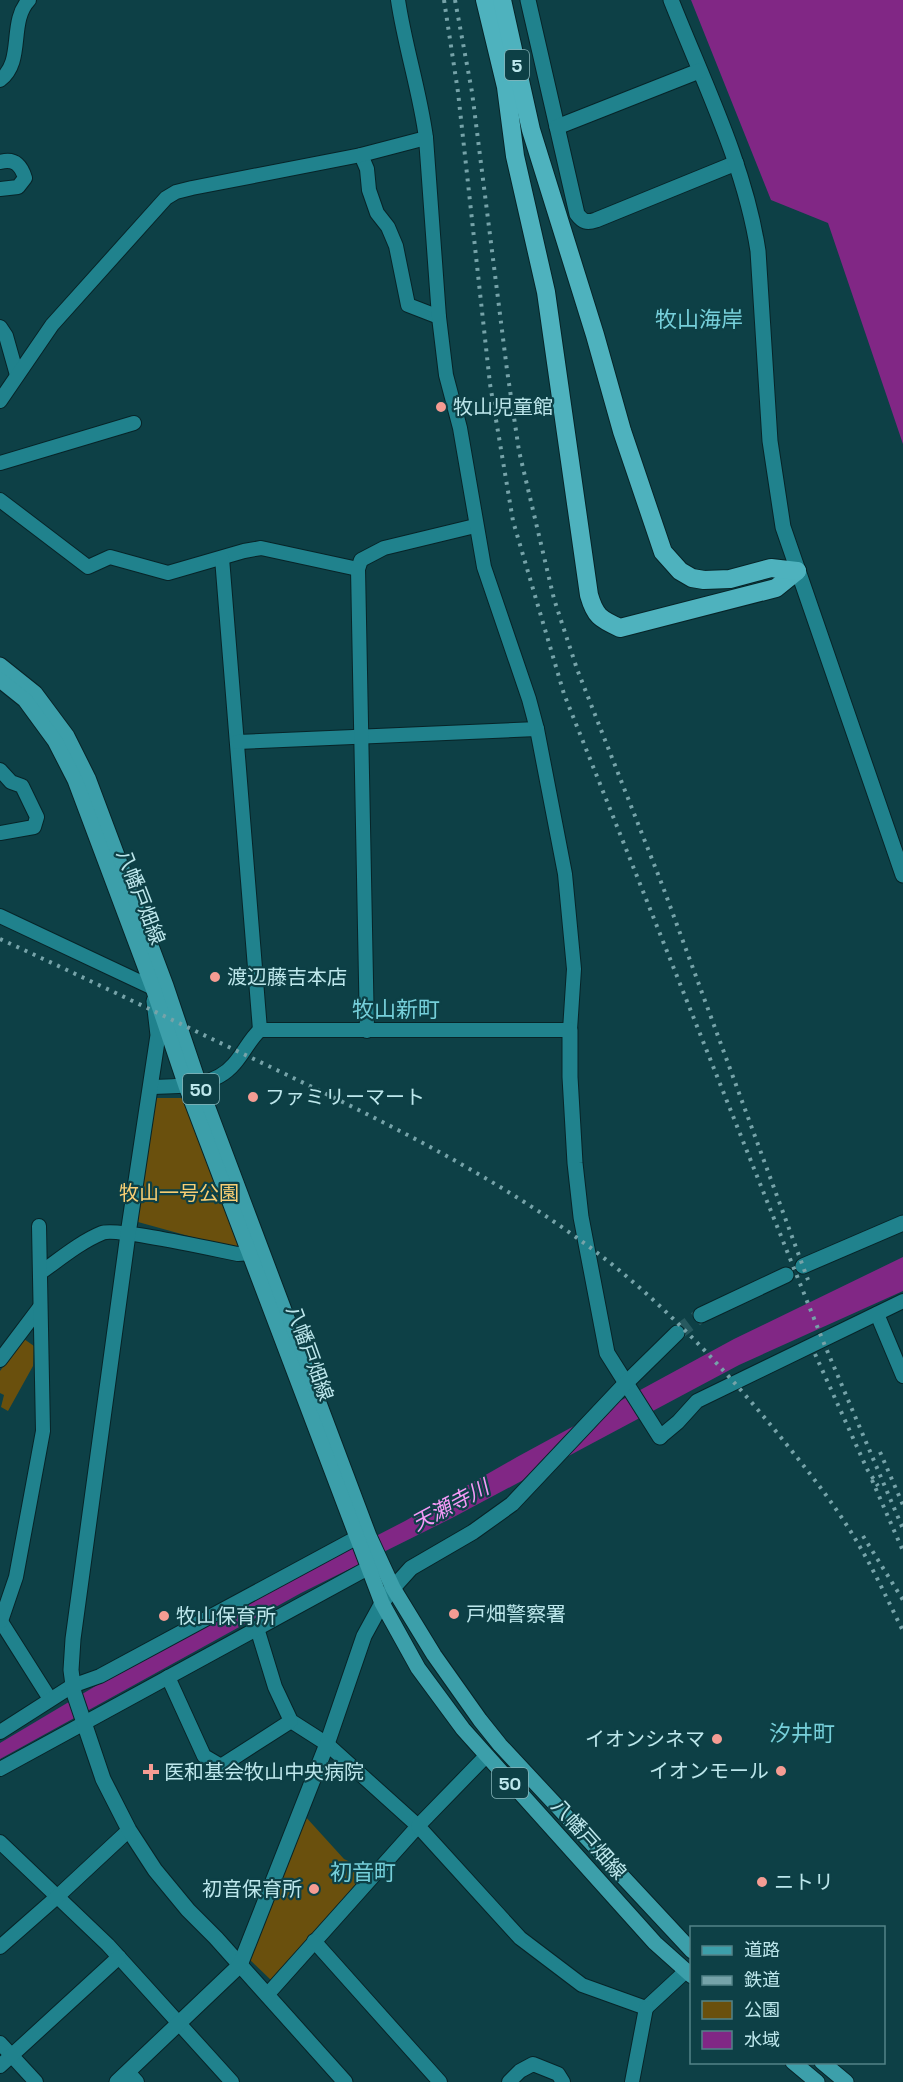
<svg xmlns="http://www.w3.org/2000/svg" width="903" height="2082" font-family="'Space Grotesk','Noto Sans JP',sans-serif">
	<style>
		.green { fill: #6a500d }
		.water { fill: #812785 }
		.lines { fill: none; stroke-linecap: round; stroke-linejoin: round }
		.tertiary-tunnel { stroke: #27595f; stroke-width: 15; stroke-dasharray: 15 8; stroke-linecap: butt }
		.minor-casing { stroke: #072428; stroke-width: 16 }
		.tertiary-casing { stroke: #072428; stroke-width: 17 }
		.primary-casing { stroke: #072428; stroke-width: 17 }
		.motorway-casing { stroke: #072428; stroke-width: 20 }
		.minor { stroke: #20828d; stroke-width: 14 }
		.tertiary { stroke: #20828d; stroke-width: 15 }
		.primary { stroke: #3c9faa; stroke-width: 15 }
		.motorway { stroke: #4eb2be; stroke-width: 18 }
		.rail { stroke: #76a3a9; stroke-width: 4; stroke-dasharray: 3 6; stroke-linecap: butt }
		.poi-dot { fill: #f59c93; stroke: #0d4046; stroke-width: 2 }
		.labels { text-anchor: middle; dominant-baseline: central; stroke-width: 4.5; stroke-linejoin: round; paint-order: stroke }
		.shield { fill: #0d4046; stroke: #88b5ba; stroke-width: 1.5 }
		.shield-label { font-size: 18px; font-weight: bold; fill: #bde7ec }
		.poi-label { font-size: 20px; fill: #bde7ec; stroke: #0d4046; text-anchor: start }
		.street-label { font-size: 20px; fill: #bde7ec; stroke: #0d4046 }
		.park-label { font-size: 20px; fill: #f7ce74; stroke: #0d4046 }
		.water-label { font-size: 21px; font-style: italic; fill: #f49af7; stroke: #0d4046 }
		.quarter-label { font-size: 22px; fill: #76cfda; stroke: #0d4046 }
	</style>
	<rect width="100%" height="100%" fill="#0d4046"/>
	<g class="green">
		<path d="M152 1098H185L241 1247 221 1245 138 1222Z"/>
		<path d="M24 1339 34 1346 33 1366 8 1411 1 1407 4 1395 0 1393V1371Z"/>
		<path d="M304 1815 344 1859 369 1871 272 1981 247 1957Z"/>
	</g>
	<g class="water">
		<path d="M691 0H903V444L828 223 771 200Z"/>
		<path d="M903 1257V1291L739 1365 452 1518 301 1593 0 1759V1743L99 1684 279 1586 405 1521 517 1457 734 1339Z"/>
	</g>
	<g class="lines">
		<path class="tertiary-tunnel" d="M677 1333 701 1315"/>
		<g class="minor-casing">
			<g id="minor">
				<path d="M0 80C25 61 8 22 29 0"/>
				<path d="M361 155 367 169 369 190 377 213 388 227 396 246 408 305 439 317"/>
				<path d="M0 162C14 158 21 165 25 178L18 187 0 189"/>
				<path d="M0 327 6 336 17 375"/>
				<path d="M0 401 52 325 166 198 176 192 192 188 361 155 426 138"/>
				<path d="M0 463 134 423"/>
				<path d="M0 500 88 567 110 557 168 573 244 551 261 548 358 569"/>
				<path d="M222 558 260 1030"/>
				<path d="M237 742 537 729"/>
				<path d="M0 770 11 782 22 786 37 817 34 827 0 833"/>
				<path d="M0 916 153 988"/>
				<path d="M367 1031 358 569 361 560 384 548 475 526"/>
				<path d="M150 1087C179 1086 214 1088 234 1064 244 1053 249 1040 260 1030H570L574 969 565 874 537 729 529 699 484 567 460 428 446 375 439 317 426 138C420 92 405 47 398 0"/>
				<path d="M40 1273C60 1259 80 1242 102 1233 115 1227 217 1250 238 1254L251 1253"/>
				<path d="M877 1314 903 1376"/>
				<path d="M0 1360 40 1307"/>
				<path d="M660 1437 678 1422 697 1401 903 1301"/>
				<path d="M0 1620 50 1699"/>
				<path d="M1 1621 16 1577 43 1431 39 1226"/>
				<path d="M257 1628 275 1687 291 1721 327 1744 418 1826 267 1995"/>
				<path d="M168 1677 204 1756 221 1766 291 1721"/>
				<path d="M0 1732 72 1686 100 1676 356 1538"/>
				<path d="M486 1756 418 1826 520 1938 582 1985 646 2008 686 1971"/>
				<path d="M0 1769 368 1568"/>
				<path d="M0 1842 108 1945 232 2082"/>
				<path d="M314 1941 440 2082"/>
				<path d="M0 1947 58 1896 129 1830"/>
				<path d="M0 2043 36 2082"/>
				<path d="M0 2066 119 1957"/>
				<path d="M128 2072 137 2082"/>
				<path d="M509 2082 520 2071 533 2064 558 2074 563 2082"/>
				<path d="M632 2082 646 2008"/>
			</g>
		</g>
		<g class="tertiary-casing">
			<g id="tertiary">
				<path d="M528 0 577 214C583 222 587 223 596 220L736 163"/>
				<path d="M671 0C703 81 745 165 758 251L770 441 783 527 903 875"/>
				<path d="M557 127 699 71"/>
				<path d="M154 1001 158 1035 128 1234 73 1639 71 1670 74 1693 103 1779 129 1830 155 1870 188 1910 216 1938 345 2082"/>
				<path d="M570 1030V1077L575 1163 581 1217 607 1353 660 1437"/>
				<path d="M803 1266 903 1223"/>
				<path d="M701 1315 786 1275"/>
				<path d="M117 2082 240 1965 327 1744 364 1636 382 1603 393 1588 411 1568 473 1532 512 1504 626 1383 677 1333"/>
			</g>
		</g>
		<g class="primary-casing">
			<g id="primary">
				<path d="M0 665 35 693 67 736 88 778 166 986 199 1084 369 1536 393 1588 434 1655 480 1720 500 1745 692 1951"/>
				<path d="M0 680 25 700 55 741 75 780 153 988 186 1086 382 1603 418 1668 463 1729 655 1943 692 1976"/>
				<path d="M793 2062 817 2082"/>
				<path d="M822 2062 846 2082"/>
			</g>
		</g>
		<g class="motorway-casing">
			<g id="motorway">
				<path d="M485 0 506 87 515 156 546 292 589 595C595 616 600 619 620 628L776 588 797 571"/>
				<path d="M502 0 531 130 595 335 622 431 663 552 680 571 692 578 704 580 730 579 771 568 797 571"/>
			</g>
		</g>
		<use href="#minor" class="minor"/>
		<use href="#tertiary" class="tertiary"/>
		<use href="#primary" class="primary"/>
		<use href="#motorway" class="motorway"/>
		<g class="rail">
			<path d="M444 0 458 92 490 384 513 521 564 694 823 1341 903 1529"/>
			<path d="M455 0 472 92 507 370 519 451 554 599 577 669 663 887 808 1280"/>
			<path d="M0 939C94 982 187 1027 281 1072 397 1128 513 1185 614 1266 673 1314 726 1371 774 1429 805 1467 836 1505 860 1547 876 1574 889 1603 903 1631"/>
			<path d="M815 1354 867 1469 878 1486"/>
			<path d="M880 1452 903 1505"/>
			<path d="M872 1480 903 1551"/>
			<path d="M863 1536 903 1600"/>
		</g>
	</g>
	<g class="poi-dot">
		<circle cx="441" cy="407" r="6"/>
		<circle cx="215" cy="977" r="6"/>
		<circle cx="253" cy="1097" r="6"/>
		<circle cx="454" cy="1614" r="6"/>
		<circle cx="164" cy="1616" r="6"/>
		<circle cx="717" cy="1739" r="6"/>
		<circle cx="781" cy="1771" r="6"/>
		<path d="M148 1763h6v6h6v6h-6v6h-6v-6h-6v-6h6z"/>
		<circle cx="762" cy="1882" r="6"/>
		<circle cx="314" cy="1889" r="6"/>
	</g>
	<g class="labels">
		<g class="shield">
			<rect x="505" y="50" width="24" height="30" rx="4.5"/>
			<rect x="183" y="1074" width="36" height="30" rx="4.5"/>
			<rect x="492" y="1768" width="36" height="30" rx="4.5"/>
		</g>
		<g class="shield-label">
			<text x="517" y="65">5</text>
			<text x="201" y="1089">50</text>
			<text x="510" y="1783">50</text>
		</g>
		<g class="poi-label">
			<text x="453" y="407">牧山児童館</text>
			<text x="227" y="977">渡辺藤吉本店</text>
			<text x="265" y="1097">ファミリーマート</text>
			<text x="466" y="1614">戸畑警察署</text>
			<text x="176" y="1616">牧山保育所</text>
			<text x="705" y="1739" text-anchor="end">イオンシネマ</text>
			<text x="769" y="1771" text-anchor="end">イオンモール</text>
			<text x="164" y="1772">医和基会牧山中央病院</text>
			<text x="774" y="1882">ニトリ</text>
			<text x="302" y="1889" text-anchor="end">初音保育所</text>
		</g>
		<g class="street-label">
			<text transform="translate(141 897) rotate(69)">八幡戸畑線</text>
			<text transform="translate(310 1353) rotate(70)">八幡戸畑線</text>
			<text transform="translate(589 1839) rotate(48)">八幡戸畑線</text>
		</g>
		<g class="park-label">
			<text x="179" y="1193">牧山一号公園</text>
		</g>
		<g class="water-label">
			<text transform="translate(450 1505) rotate(-28)">天瀬寺川</text>
		</g>
		<g class="quarter-label">
			<text x="699" y="319">牧山海岸</text>
			<text x="396" y="1009">牧山新町</text>
			<text x="802" y="1733">汐井町</text>
			<text x="363" y="1872">初音町</text>
		</g>
	</g>
	<rect x="690" y="1926" width="195" height="138" fill="#0d4046" stroke="#538388" stroke-width="1.5"/>
	<rect x="702" y="1946" width="30" height="9" fill="#3c9faa" stroke="#538388" stroke-width="1.5"/>
	<text x="744" y="1956" font-size="18" fill="#bde7ec">道路</text>
	<rect x="702" y="1976" width="30" height="9" fill="#76a3a9" stroke="#538388" stroke-width="1.5"/>
	<text x="744" y="1986" font-size="18" fill="#bde7ec">鉄道</text>
	<rect x="702" y="2001" width="30" height="18" fill="#6a500d" stroke="#538388" stroke-width="1.5"/>
	<text x="744" y="2016" font-size="18" fill="#bde7ec">公園</text>
	<rect x="702" y="2031" width="30" height="18" fill="#812785" stroke="#538388" stroke-width="1.5"/>
	<text x="744" y="2046" font-size="18" fill="#bde7ec">水域</text>
</svg>
